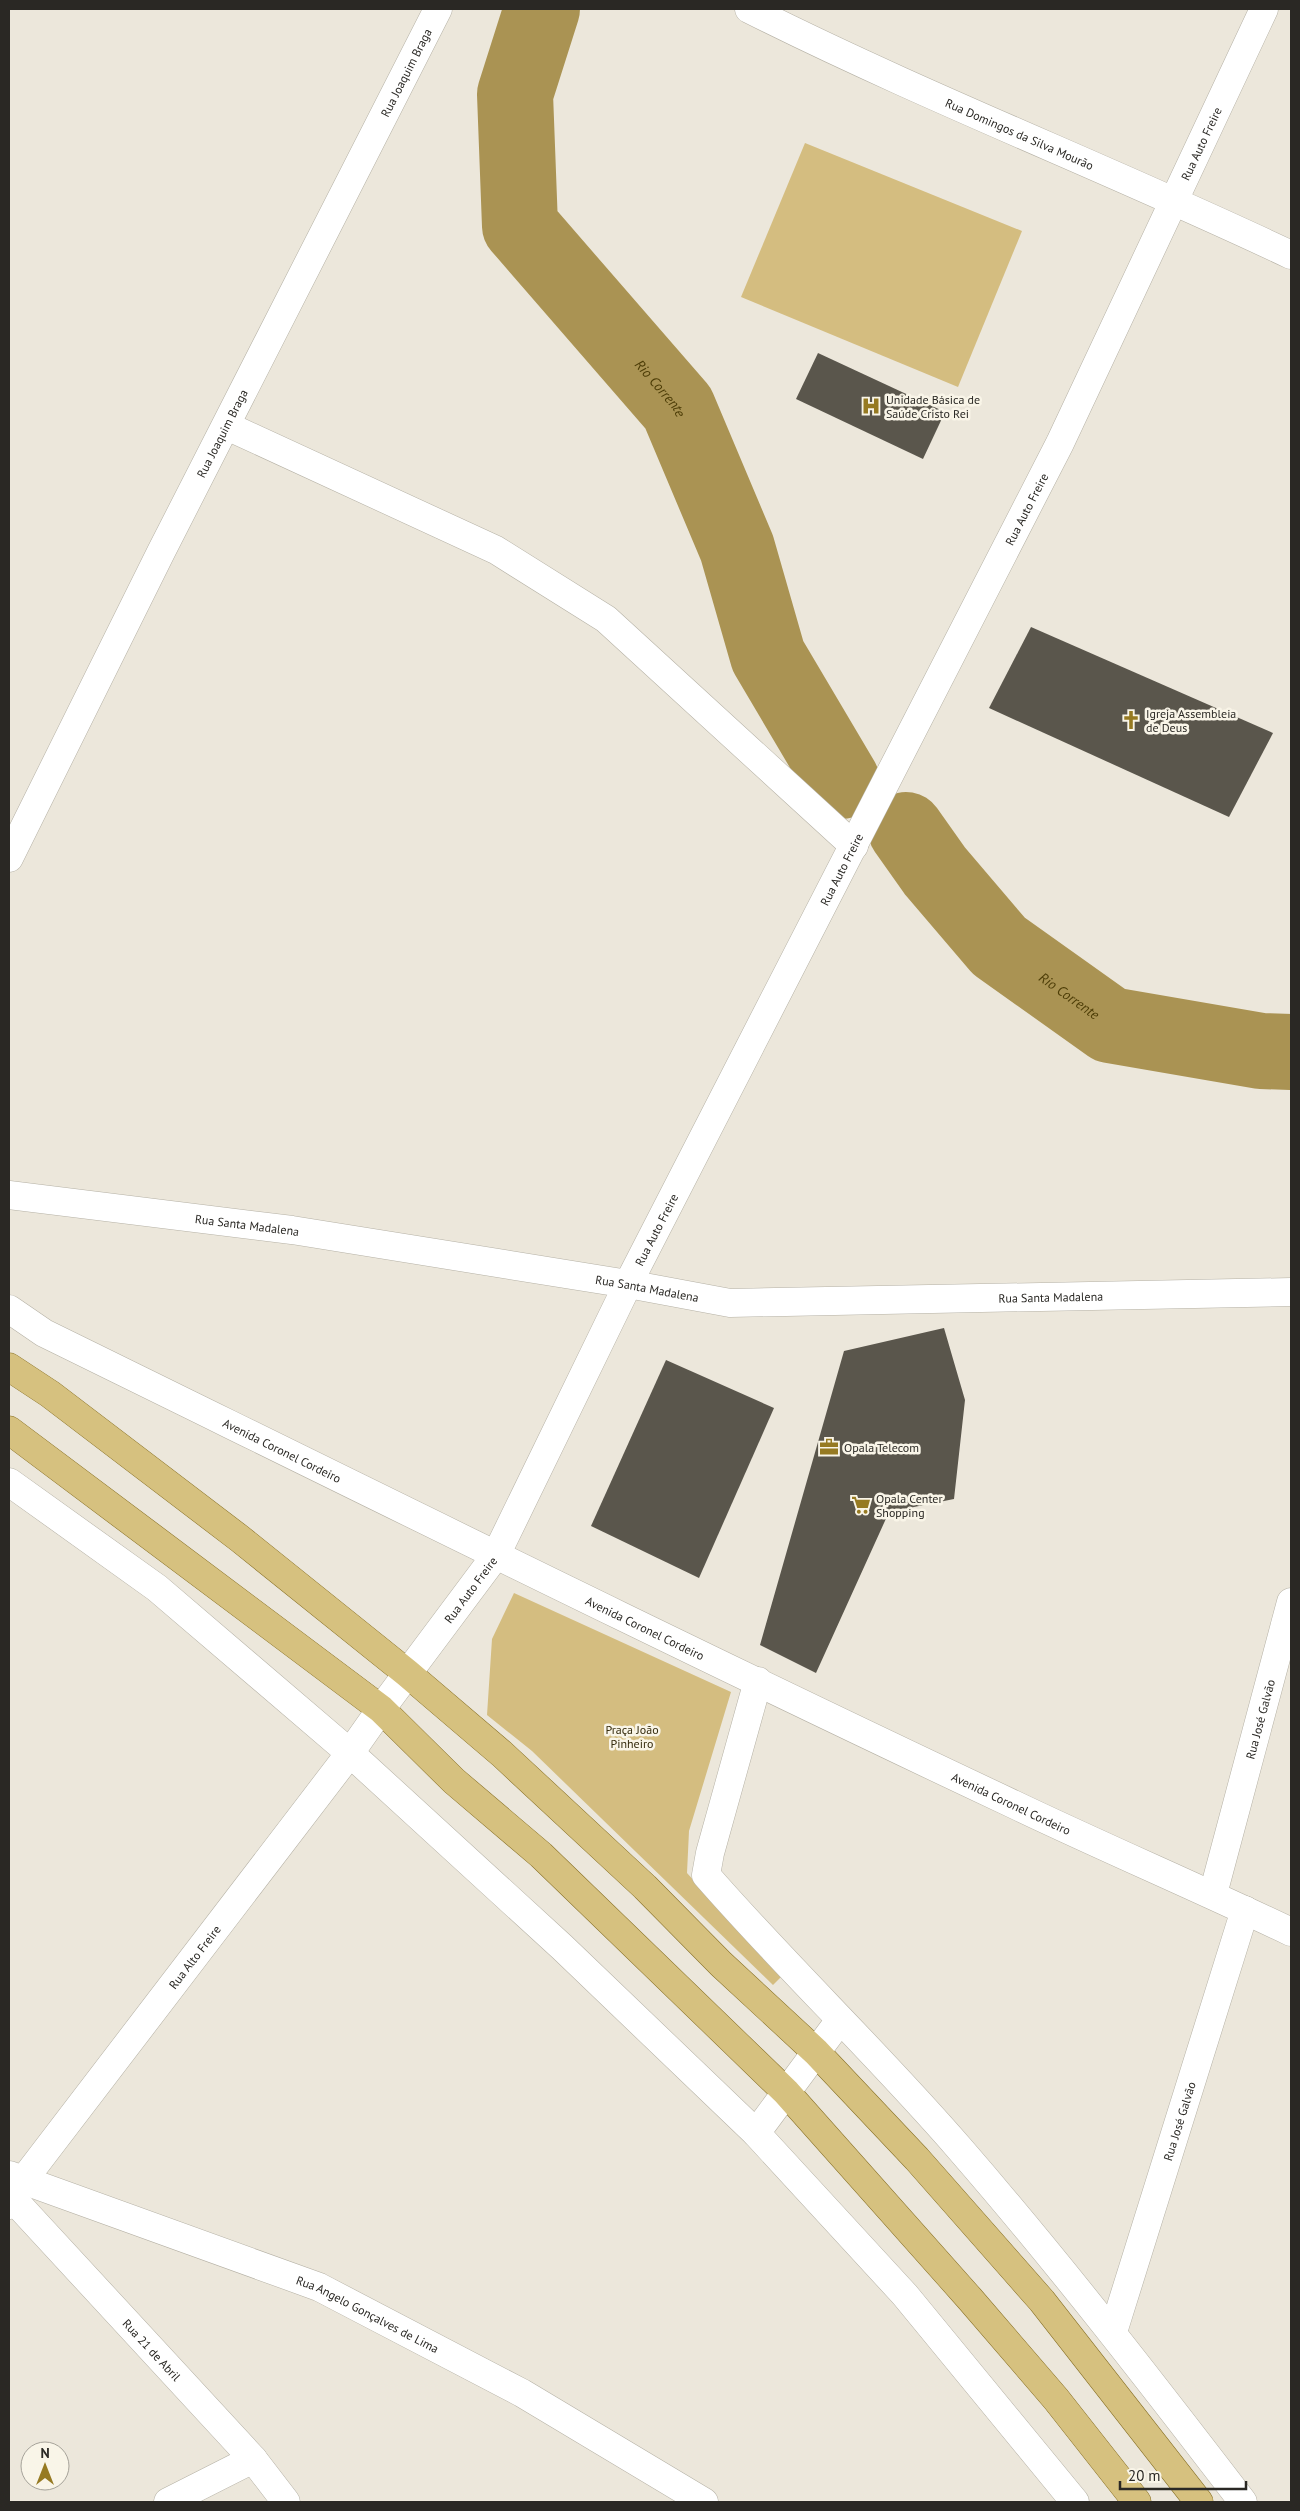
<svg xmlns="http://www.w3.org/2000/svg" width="1300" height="2511" font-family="'PT Sans',sans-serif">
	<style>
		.green { fill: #d4bd80 }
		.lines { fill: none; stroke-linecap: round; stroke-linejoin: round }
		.river { stroke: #aa9353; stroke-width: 76 }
		.building { fill: #5a564c }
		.minor-casing { stroke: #b5b1a5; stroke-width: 29 }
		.tertiary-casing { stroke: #b5b1a5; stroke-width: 29 }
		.primary-casing { stroke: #887127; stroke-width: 29 }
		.minor { stroke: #fff; stroke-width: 28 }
		.tertiary { stroke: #fff; stroke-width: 28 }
		.primary { stroke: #d6c17f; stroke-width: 28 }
		.labels { text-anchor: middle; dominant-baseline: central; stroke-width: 5; stroke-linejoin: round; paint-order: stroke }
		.street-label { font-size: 12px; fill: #2a2824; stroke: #f9f5e8 }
		.poi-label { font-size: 12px; fill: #2a2824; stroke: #f9f5e8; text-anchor: start }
		.park-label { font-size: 12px; fill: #352b0d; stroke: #f9f5e8 }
		.water-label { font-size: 14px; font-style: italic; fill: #4d3d07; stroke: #f9f5e8 }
	</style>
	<rect width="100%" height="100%" fill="#ece7db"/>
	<g class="green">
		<path d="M805 143 1022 231 958 387 741 297Z"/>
		<path d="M514 1593 731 1692 689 1831 687 1873 781 1977 773 1985 532 1751 487 1715 492 1639Z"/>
	</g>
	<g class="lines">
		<g class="river">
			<path id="s1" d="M542 9 515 94 520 226 678 408 737 548 768 656 842 781"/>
			<path id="s2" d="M906 830 935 871 999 946 1110 1025 1261 1051 1291 1052"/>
		</g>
	</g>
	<g class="building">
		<path d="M818 353 945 412 923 459 796 399Z"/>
		<path d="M1031 627 1273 733 1229 817 989 708Z"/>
		<path d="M944 1328 965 1400 954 1499 889 1512 816 1673 760 1645 844 1351Z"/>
		<path d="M666 1360 774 1408 699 1578 591 1526Z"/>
	</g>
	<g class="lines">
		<g class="minor-casing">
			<g id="minor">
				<path id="s3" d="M749 9C926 98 1112 170 1291 255"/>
				<path d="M227 426 496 550 606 619 854 846"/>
				<path id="s4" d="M9 858 161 552 438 9"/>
				<path id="s5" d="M9 1195 292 1230 628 1284 730 1303 1291 1292"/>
				<path d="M9 1482 157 1588 350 1753 562 1947 756 2133 905 2295 1075 2502"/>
				<path d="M758 1681 710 1853 706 1875C788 1969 879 2055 960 2149 1059 2263 1151 2382 1243 2502"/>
				<path id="s6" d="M1213 1894 1291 1602"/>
				<path d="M756 2133 840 2020"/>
				<path id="s7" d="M9 2175 319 2287 522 2393 704 2502"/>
				<path id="s8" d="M13 2199 253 2459 286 2502"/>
				<path id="s9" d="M9 2205 22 2182 350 1753 381 1709"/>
				<path id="s10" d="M1113 2332 1245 1910"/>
				<path d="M168 2502 253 2459"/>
			</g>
		</g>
		<g class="tertiary-casing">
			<g id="tertiary">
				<path id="s11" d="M9 1309 44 1333C366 1491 688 1651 1013 1804 1105 1848 1199 1888 1291 1932"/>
				<path id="s12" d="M381 1709 496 1555 628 1284 1060 443 1264 9"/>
			</g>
		</g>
		<g class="primary-casing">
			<g id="primary">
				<path d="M9 1367 50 1394 239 1538 407 1673 502 1754 645 1887 721 1964 816 2052 917 2159 1042 2301 1199 2502"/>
				<path d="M9 1430 381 1709 454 1781 541 1855 786 2092 970 2299 1056 2399 1137 2502"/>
			</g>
		</g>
		<use href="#minor" class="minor"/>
		<use href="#tertiary" class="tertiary"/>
		<use href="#primary" class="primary"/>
	</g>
	<defs>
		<g id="hospital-bare" transform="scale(1.5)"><path d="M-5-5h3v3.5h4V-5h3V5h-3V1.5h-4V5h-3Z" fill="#967a22" stroke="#f9f5e8" stroke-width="2.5" paint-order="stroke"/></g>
		<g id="church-bare" transform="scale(1.5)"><path d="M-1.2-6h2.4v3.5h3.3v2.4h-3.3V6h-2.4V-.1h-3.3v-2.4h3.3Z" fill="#967a22" stroke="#f9f5e8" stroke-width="2.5" paint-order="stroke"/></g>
		<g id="office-bare" transform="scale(1.5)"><path d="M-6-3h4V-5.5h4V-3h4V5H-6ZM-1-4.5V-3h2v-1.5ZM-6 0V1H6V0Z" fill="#967a22" stroke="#f9f5e8" stroke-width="2.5" paint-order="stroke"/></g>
		<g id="supermarket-bare" transform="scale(1.5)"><path d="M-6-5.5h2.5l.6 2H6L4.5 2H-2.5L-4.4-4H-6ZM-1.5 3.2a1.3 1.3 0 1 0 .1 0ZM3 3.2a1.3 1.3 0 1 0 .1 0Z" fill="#967a22" stroke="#f9f5e8" stroke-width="2.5" paint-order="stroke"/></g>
	</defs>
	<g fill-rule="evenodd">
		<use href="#hospital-bare" x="871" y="406"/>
		<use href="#church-bare" x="1131" y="720"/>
		<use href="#office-bare" x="829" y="1447"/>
		<use href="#supermarket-bare" x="861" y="1505"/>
	</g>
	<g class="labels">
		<g class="street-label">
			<text stroke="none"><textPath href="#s4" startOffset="880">Rua Joaquim Braga</textPath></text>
			<text stroke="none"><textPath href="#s3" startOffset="298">Rua Domingos da Silva Mourão</textPath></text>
			<text stroke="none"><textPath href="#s12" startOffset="1770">Rua Auto Freire</textPath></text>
			<text stroke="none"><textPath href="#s4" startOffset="475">Rua Joaquim Braga</textPath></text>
			<text stroke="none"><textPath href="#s12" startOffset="1365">Rua Auto Freire</textPath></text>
			<text stroke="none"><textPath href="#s12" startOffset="960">Rua Auto Freire</textPath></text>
			<text stroke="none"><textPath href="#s5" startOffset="240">Rua Santa Madalena</textPath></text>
			<text stroke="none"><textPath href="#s12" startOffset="555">Rua Auto Freire</textPath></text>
			<text stroke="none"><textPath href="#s5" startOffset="645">Rua Santa Madalena</textPath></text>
			<text stroke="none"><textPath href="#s5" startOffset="1050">Rua Santa Madalena</textPath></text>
			<text stroke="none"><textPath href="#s11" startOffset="308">Avenida Coronel Cordeiro</textPath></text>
			<text stroke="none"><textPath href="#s12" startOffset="149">Rua Auto Freire</textPath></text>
			<text stroke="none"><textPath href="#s11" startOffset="712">Avenida Coronel Cordeiro</textPath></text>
			<text stroke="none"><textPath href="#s6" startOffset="181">Rua José Galvão</textPath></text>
			<text stroke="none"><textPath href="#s11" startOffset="1118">Avenida Coronel Cordeiro</textPath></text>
			<text stroke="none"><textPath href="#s9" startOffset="310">Rua Alto Freire</textPath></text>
			<text stroke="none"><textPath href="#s10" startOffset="221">Rua José Galvão</textPath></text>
			<text stroke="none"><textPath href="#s7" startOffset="385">Rua Angelo Gonçalves de Lima</textPath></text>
			<text stroke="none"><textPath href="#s8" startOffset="205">Rua 21 de Abril</textPath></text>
		</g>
		<g class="poi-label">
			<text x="886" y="399">Unidade Básica de<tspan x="886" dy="14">Saúde Cristo Rei</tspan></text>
			<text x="1146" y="713">Igreja Assembleia<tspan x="1146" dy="14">de Deus</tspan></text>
			<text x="844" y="1447">Opala Telecom</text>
			<text x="876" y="1498">Opala Center<tspan x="876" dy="14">Shopping</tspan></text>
		</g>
		<g class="park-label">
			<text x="632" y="1729">Praça João<tspan x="632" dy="14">Pinheiro</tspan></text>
		</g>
		<g class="water-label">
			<text stroke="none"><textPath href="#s1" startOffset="436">Rio Corrente</textPath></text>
			<text stroke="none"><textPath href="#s2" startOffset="235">Rio Corrente</textPath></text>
		</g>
	</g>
	<rect width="1300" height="2511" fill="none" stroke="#2a2824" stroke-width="20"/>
	<g transform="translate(45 2466)"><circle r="24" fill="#f9f5e8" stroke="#a6a39a"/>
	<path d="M0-4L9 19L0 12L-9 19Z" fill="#967a22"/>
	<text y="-8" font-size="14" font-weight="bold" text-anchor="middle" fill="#2a2824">N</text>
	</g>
	<path d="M1120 2481v8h126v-8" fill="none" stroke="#2a2824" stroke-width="2.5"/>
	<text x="1128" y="2481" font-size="15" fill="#2a2824" stroke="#f9f5e8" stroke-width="4" paint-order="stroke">20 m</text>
</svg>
